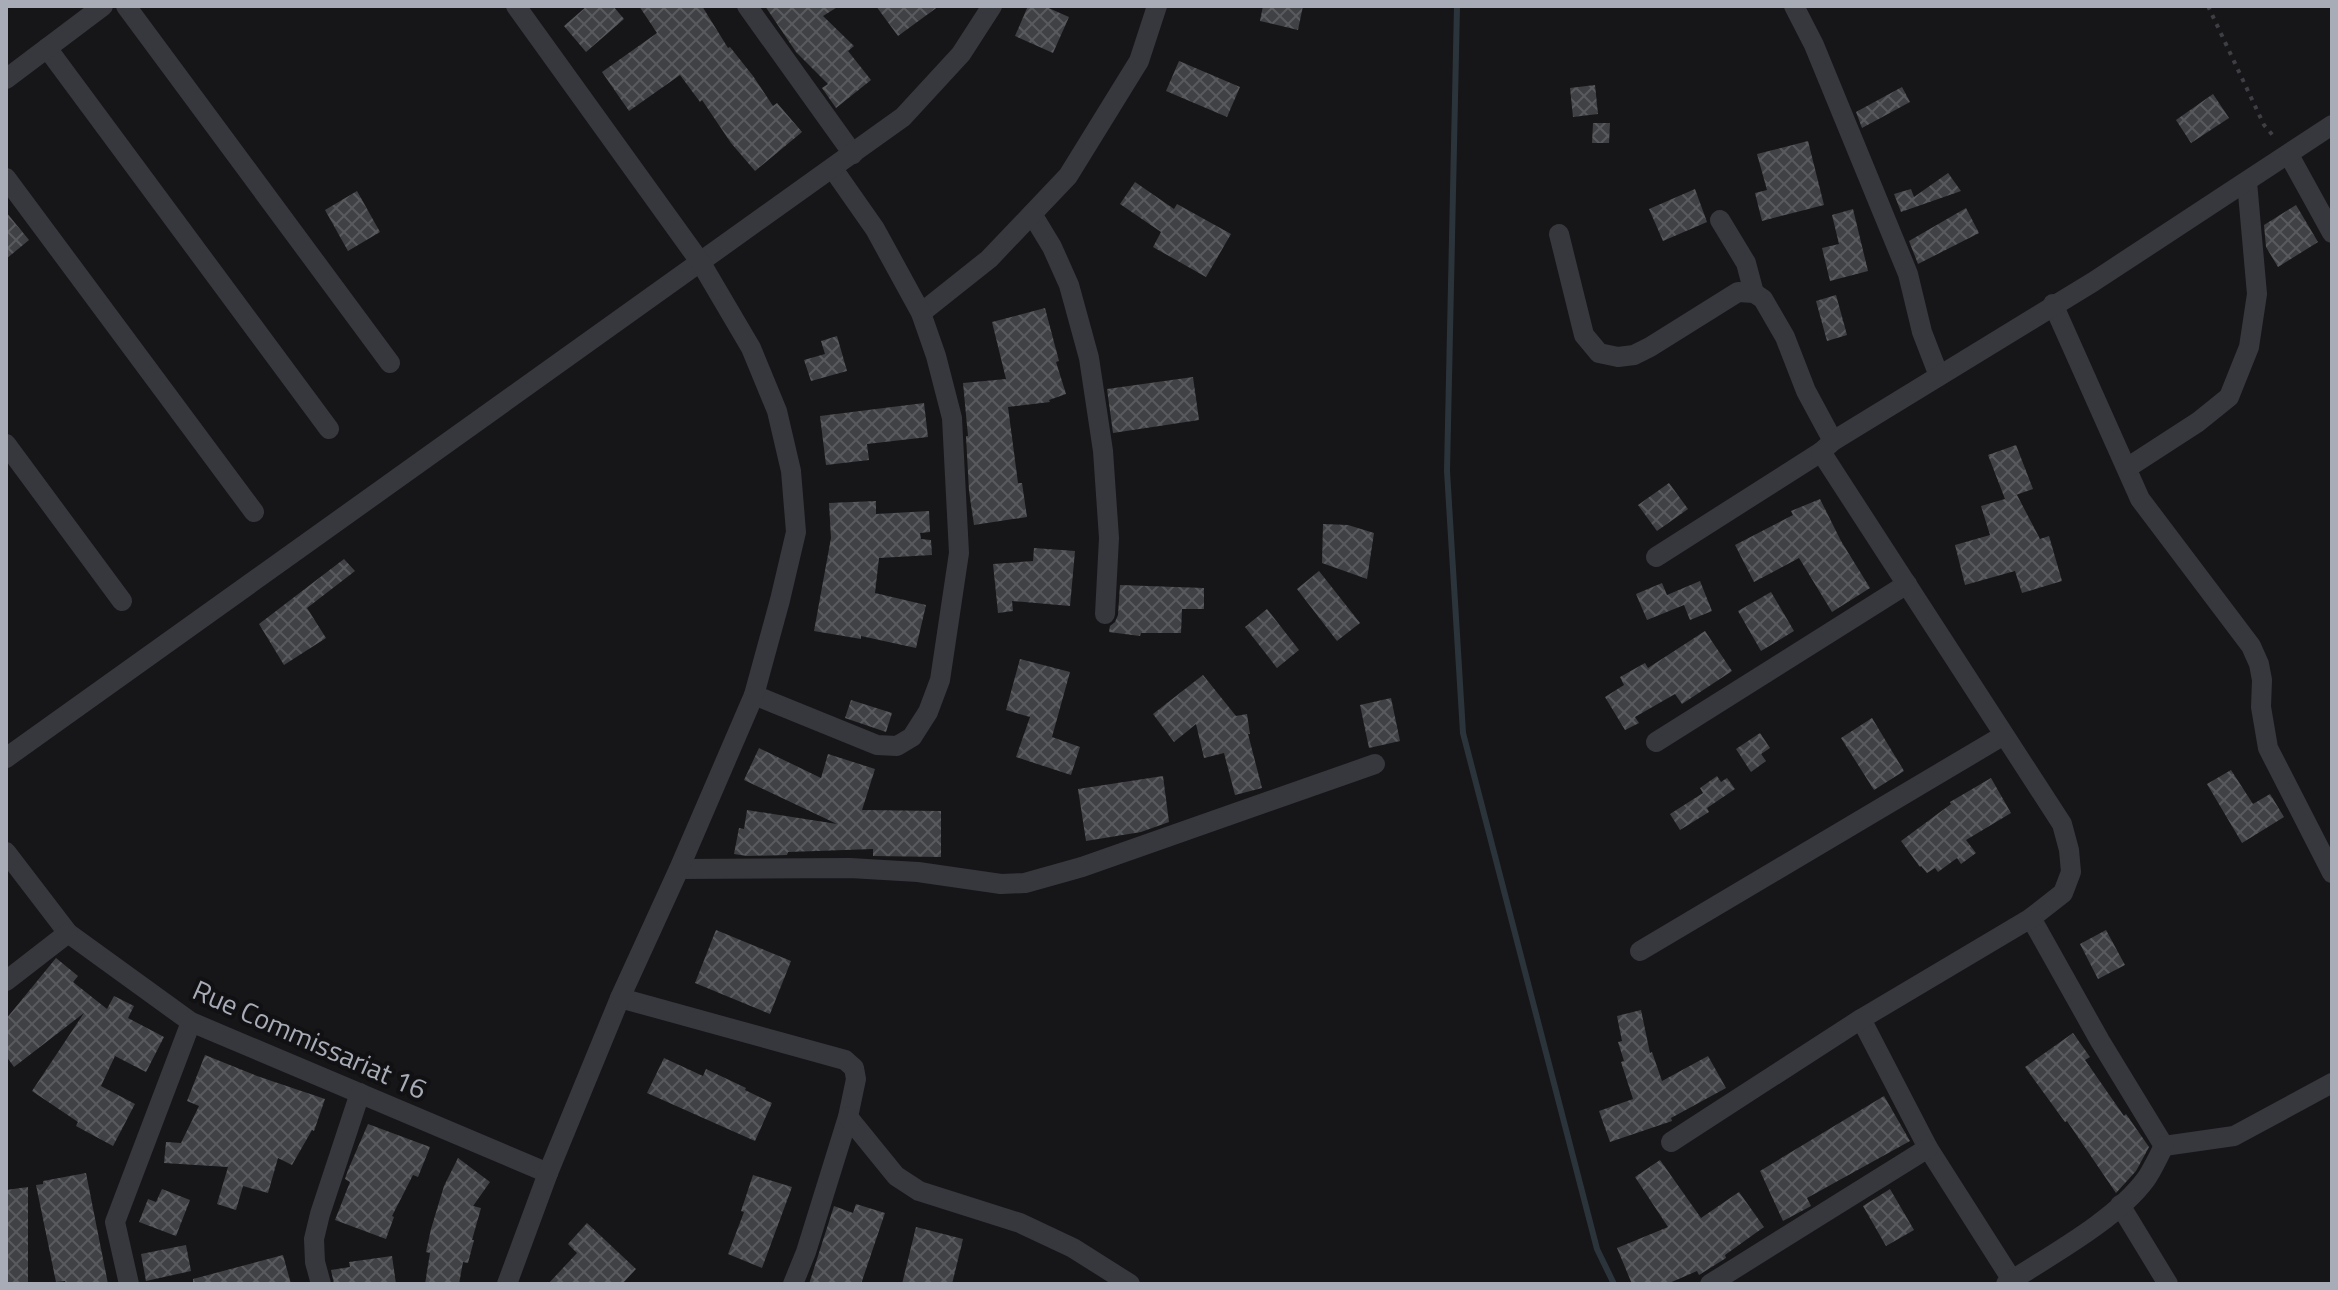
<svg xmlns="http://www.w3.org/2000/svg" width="2338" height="1290" font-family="'Titillium Web',sans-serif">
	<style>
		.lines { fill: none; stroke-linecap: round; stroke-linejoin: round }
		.stream { stroke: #2c343b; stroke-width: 6 }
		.building { fill: url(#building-cross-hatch) }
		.path { stroke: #3d3f44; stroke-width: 4; stroke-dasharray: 4 6; stroke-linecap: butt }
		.minor { stroke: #37383d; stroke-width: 20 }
		.labels { text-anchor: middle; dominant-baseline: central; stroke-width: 8; stroke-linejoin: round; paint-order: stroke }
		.street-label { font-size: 28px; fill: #a8acb7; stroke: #111113 }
	</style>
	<defs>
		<pattern id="building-cross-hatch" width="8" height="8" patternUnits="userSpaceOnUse" patternTransform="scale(2)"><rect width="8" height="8" fill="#404145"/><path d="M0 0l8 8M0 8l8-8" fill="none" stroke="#595a5e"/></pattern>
	</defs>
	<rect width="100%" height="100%" fill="#161618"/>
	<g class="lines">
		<path class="stream" d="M1457 6 1447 471 1463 733 1597 1249 1614 1284"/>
	</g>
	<g class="building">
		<path d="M587 6H613L624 19 586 52 564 26Z"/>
		<path d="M639 6H702L728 48 730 47 753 76 773 106 777 103 802 132 755 171 731 143 702 100 700 102 680 75 629 111 602 72 657 33Z"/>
		<path d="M765 6H839L823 16 854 46 848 51 871 80 836 108 822 88 828 84 796 52Z"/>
		<path d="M876 6H939L898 36Z"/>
		<path d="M1028 6H1044L1069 17 1053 53 1015 36Z"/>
		<path d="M1263 6H1303L1298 30 1260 21Z"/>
		<path d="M1179 61 1240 87 1227 117 1166 91Z"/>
		<path d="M1595 85 1598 114 1573 117 1570 88Z"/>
		<path d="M1902 87 1910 102 1862 128 1856 112Z"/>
		<path d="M2213 94 2229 118 2191 143 2176 120Z"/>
		<path d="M1593 123H1610L1609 143H1592Z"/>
		<path d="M1808 141 1824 205 1762 221 1755 193 1767 190 1757 154Z"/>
		<path d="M1948 173 1961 191 1901 212 1894 194 1911 189 1914 197Z"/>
		<path d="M1135 182 1174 209 1177 204 1231 234 1206 277 1153 247 1161 232 1120 204Z"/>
		<path d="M1695 189 1707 222 1663 241 1649 209Z"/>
		<path d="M357 191 380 232 348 251 325 210Z"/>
		<path d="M2296 205 2318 242 2278 267 2266 247 2264 225Z"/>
		<path d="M1966 208 1979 233 1918 264 1909 241Z"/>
		<path d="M1853 209 1868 271 1830 281 1822 248 1839 244 1832 215Z"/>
		<path d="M6 212 29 240 6 259Z"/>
		<path d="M1836 295 1847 335 1827 341 1816 301Z"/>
		<path d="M1045 308 1059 361 1056 362 1066 394 1049 400 1050 402 1008 407 1018 483H1022L1027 517 974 525 969 491 966 436H968L963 383 1006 379 992 322Z"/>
		<path d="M837 336 847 371 811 381 804 360 825 354 821 341Z"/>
		<path d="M1193 377 1199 420 1113 433 1107 389Z"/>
		<path d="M924 403 928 437 867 444 869 460 826 465 820 416Z"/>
		<path d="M2016 445 2033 489 2013 496 2017 495 2040 539 2049 536 2062 581 2022 593 2015 571 1965 585 1955 545 1990 535 1981 506 2005 499 1988 455Z"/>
		<path d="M1669 483 1688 509 1657 531 1638 505Z"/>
		<path d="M1820 499 1841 541 1870 588 1832 612 1799 558 1754 582 1735 545 1793 515 1791 511Z"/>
		<path d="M876 501V514L929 511 930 532 920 533 921 539 931 540 932 555 879 558 875 593 926 605 916 648 861 636V639L814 631 831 538 829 503Z"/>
		<path d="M1323 524 1348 525 1374 533 1367 579 1322 563Z"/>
		<path d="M1034 548 1075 551 1070 606 1012 601 1013 611 998 613 993 564 1033 561Z"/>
		<path d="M344 559 355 571 307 608 326 638 284 665 259 624Z"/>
		<path d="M1319 571 1360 623 1337 641 1297 589Z"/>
		<path d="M1700 581 1712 611 1690 620 1684 605 1647 620 1636 594 1662 583 1667 595Z"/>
		<path d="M1120 585 1204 588V609H1182L1181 633H1141L1140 636 1109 632 1110 626 1115 622 1118 615Z"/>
		<path d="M1771 592 1794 631 1761 651 1738 611Z"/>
		<path d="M1267 609 1299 650 1277 668 1245 627Z"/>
		<path d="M1705 631 1732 671 1682 704 1675 694 1635 717 1639 723 1625 730 1605 697 1624 685 1620 677 1645 663 1648 668Z"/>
		<path d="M1020 659 1070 672 1052 737 1080 747 1071 775 1016 757 1030 717 1006 710Z"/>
		<path d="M1203 675 1236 716 1247 714 1250 734H1248L1262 788 1235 795 1224 753 1204 758 1196 724 1174 742 1153 714Z"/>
		<path d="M1391 698 1400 741 1369 748 1360 705Z"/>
		<path d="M851 700 892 713 886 732 845 718Z"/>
		<path d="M1872 718 1904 771 1874 790 1841 738Z"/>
		<path d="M1760 733 1770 748 1761 754 1766 761 1751 772 1736 749Z"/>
		<path d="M759 748 821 778 828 754 875 769 862 810 941 811V857L873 856V849L788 852 787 855 747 856 734 854 739 828 744 829 747 810 837 824 744 780Z"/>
		<path d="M2231 770 2253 804 2270 794 2284 817 2242 843 2207 784Z"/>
		<path d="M1163 776 1169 822 1141 832 1086 841 1078 789Z"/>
		<path d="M1717 776 1721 782 1727 778 1735 789 1707 808 1709 812 1680 830 1670 814 1703 793 1700 788Z"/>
		<path d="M1991 778 2011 813 1966 840 1976 853 1961 864 1957 858 1938 872 1935 868 1927 873 1921 866 1920 867 1901 841 1951 804 1950 802Z"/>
		<path d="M716 930 791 961 770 1014 695 983Z"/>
		<path d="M2106 930 2125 965 2098 979 2080 944Z"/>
		<path d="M56 958 78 976 73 982 107 1009 114 996 134 1006 128 1018 164 1037 146 1072 115 1056 101 1086 135 1104 113 1146 76 1126 78 1122 32 1091 84 1013 14 1067 6 1056V1019Z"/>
		<path d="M1641 1010 1650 1053 1652 1052 1662 1081 1708 1056 1726 1088 1671 1118 1672 1121 1610 1142 1599 1111 1633 1099 1621 1062 1624 1061 1618 1042 1622 1041 1617 1016Z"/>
		<path d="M2073 1033 2090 1057 2085 1060 2124 1116 2126 1114 2149 1147 2136 1171 2116 1193 2067 1121 2065 1122 2025 1067Z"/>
		<path d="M205 1055 257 1076 325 1099 314 1131 312 1130 292 1165 278 1158 268 1193 243 1186 236 1210 217 1204 228 1167 164 1163 166 1142 181 1143 199 1106 187 1101Z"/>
		<path d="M664 1058 703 1076 706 1069 746 1088 745 1090 772 1103 755 1141 647 1093Z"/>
		<path d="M1884 1096 1910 1141 1807 1198 1811 1206 1783 1221 1760 1171Z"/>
		<path d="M368 1124 430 1147 418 1177 413 1175 392 1216 394 1217 386 1239 335 1220 350 1182 345 1179 348 1170Z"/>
		<path d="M458 1158 490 1182 473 1206 481 1208 472 1240H474L468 1263 463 1262 459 1284H425L430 1253 426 1252 431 1229 444 1186Z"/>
		<path d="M1660 1160 1701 1218 1739 1192 1764 1227 1725 1255 1726 1258 1699 1275 1697 1271 1667 1284H1632L1617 1248 1668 1227 1635 1177Z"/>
		<path d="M86 1173 108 1284H66L65 1281 56 1282 36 1185 43 1184V1181Z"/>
		<path d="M753 1175 792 1187 762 1268 728 1254 744 1212 741 1211Z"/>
		<path d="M28 1187V1284H6V1190Z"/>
		<path d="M162 1189 190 1200 176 1236 139 1222 148 1199 156 1202Z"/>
		<path d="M1890 1189 1914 1230 1886 1246 1863 1206Z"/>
		<path d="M856 1204 885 1213 861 1284H809L834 1206 853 1213Z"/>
		<path d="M587 1223 636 1269 622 1284H548L577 1253 568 1244Z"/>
		<path d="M916 1227 963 1239 952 1284H902Z"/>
		<path d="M186 1245 191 1271 146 1281 141 1254Z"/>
		<path d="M283 1255 291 1284H193V1279Z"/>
		<path d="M392 1256 396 1284H334L331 1270 350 1267 349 1262Z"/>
	</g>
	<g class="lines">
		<path class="path" d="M2208 6 2264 125 2276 139"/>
		<g class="minor">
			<path d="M126 6 390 363"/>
			<path d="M747 6 853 154"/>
			<path d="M1794 6 1814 45 1908 274 1922 332 1939 376"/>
			<path d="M47 48 329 429"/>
			<path d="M6 79 103 6"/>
			<path d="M2289 155 2332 233"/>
			<path d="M6 178 254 512"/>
			<path d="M1032 214 1052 247 1069 285 1089 358 1103 451 1109 538 1105 614"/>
			<path d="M1720 220 1746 263 1754 293"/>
			<path d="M1559 234 1584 335 1599 353 1618 357 1634 355 1650 347 1738 292 1754 293 1763 299 1785 337 1806 391 1833 441"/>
			<path d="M2053 304 2140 499 2251 646 2259 664 2262 680 2261 707 2268 748 2332 873"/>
			<path d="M921 313 989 259 1068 176 1139 61 1157 6"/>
			<path d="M6 444 122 601"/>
			<path d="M2127 468 2198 422 2229 397 2249 347 2257 294 2247 182"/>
			<path d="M1656 557 1821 452 1833 441 2093 282 2332 125"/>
			<path d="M754 695 877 745 897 746 912 737 928 712 940 680 959 553 952 418 936 356 921 313 875 229 833 169"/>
			<path d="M1656 742 1907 584"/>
			<path d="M6 758 903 117 961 54 992 6"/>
			<path d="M6 852 68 933 191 1022 548 1173"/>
			<path d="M679 869 850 868 918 872 1001 884 1025 883 1082 867 1375 764"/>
			<path d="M2031 918 2100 1041 2164 1146"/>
			<path d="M1640 951 2004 735"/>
			<path d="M6 981 68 933"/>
			<path d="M620 998 845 1060 854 1068 856 1079 848 1117 806 1252 793 1284"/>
			<path d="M1861 1019 1928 1148 2012 1280"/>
			<path d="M848 1117 896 1176 919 1191 1020 1223 1073 1248 1130 1284"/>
			<path d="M1671 1142 1861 1019 2031 918 2063 893 2071 872 2069 850 2062 824 1821 452"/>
			<path d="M2164 1146 2234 1136 2332 1083"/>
			<path d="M2120 1205 2168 1284"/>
			<path d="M129 1284 115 1222 191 1022"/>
			<path d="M321 1284 315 1262 314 1239 320 1214 360 1093"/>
			<path d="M507 1284 548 1173 620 998 679 869 754 695 780 600 796 532 791 471 777 411 751 348 701 263 516 6"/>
			<path d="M1710 1284 1928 1148"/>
			<path d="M2006 1284C2049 1256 2116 1220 2146 1179 2153 1169 2158 1157 2164 1146"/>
		</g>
	</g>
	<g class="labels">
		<g class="street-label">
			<text transform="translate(310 1039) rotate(24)">Rue Commissariat 16</text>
		</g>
	</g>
	<rect width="2338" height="1290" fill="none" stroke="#a8acb7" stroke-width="16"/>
</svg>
